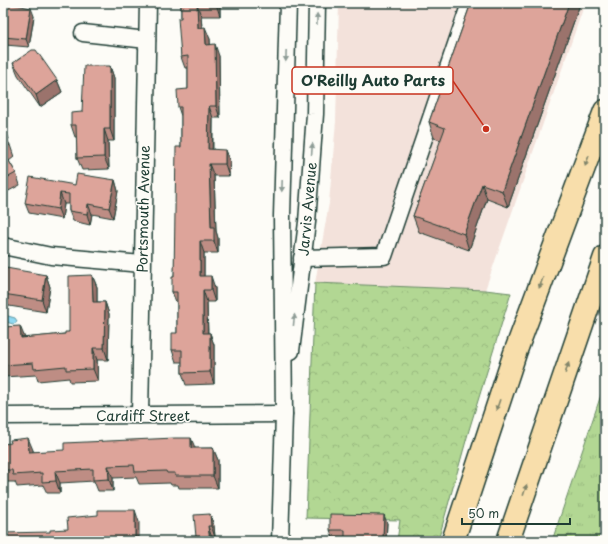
<svg xmlns="http://www.w3.org/2000/svg" width="608" height="544" font-family="'Playpen Sans',sans-serif">
	<style>
		.built { fill: #f3e2db }
		.forest { fill: url(#forest-crowns); stroke: #688a64 }
		.park { fill: url(#park-tufts); stroke: #688a64 }
		.water { fill: url(#water-waves); stroke: #639aa5 }
		.lines { fill: none; stroke-linecap: round; stroke-linejoin: round }
		.minor-casing { stroke: #1f3d34; stroke-width: 19 }
		.highway-casing { stroke: #1f3d34; stroke-width: 25 }
		.minor { stroke: #fdfcf7; stroke-width: 16 }
		.highway { stroke: #f8deab; stroke-width: 22 }
		.wall { fill: #be8d84; stroke: #1f3d34 }
		.shaded-wall { fill: #9b736c; stroke: #1f3d34 }
		.building { fill: #dda49a; stroke: #1f3d34 }
		.oneway { fill: #8e9c96 }
		.oneway2 { fill: #81856a }
		.labels { text-anchor: middle; dominant-baseline: central; stroke-width: 3; stroke-linejoin: round; paint-order: stroke }
		.street-label { font-size: 14px; fill: #1f3d34; stroke: #fdfcf7 }
		.leader { fill: none; stroke: #c8321e; stroke-width: 1.5 }
		.callout-dot { fill: #c8321e; stroke: #fdfcf7; stroke-width: 1.5 }
		.callout { fill: #fdfcf7; stroke: #c8321e; stroke-width: 1.5 }
		.callout-label { font-size: 15px; text-anchor: middle; font-weight: bold; fill: #1f3d34 }
	</style>
	<defs>
		<pattern id="forest-crowns" width="20" height="18" patternUnits="userSpaceOnUse"><rect width="20" height="18" fill="#b2d793"/><path d="M2 6a3 3 0 1 1 6 0M12 15a3 3 0 1 1 6 0" fill="none" stroke="#99b97f"/></pattern>
		<pattern id="park-tufts" width="24" height="20" patternUnits="userSpaceOnUse"><rect width="24" height="20" fill="#b2d793"/><path d="M3 7l-1-3M5 7V3M7 7l1-3M15 17l-1-3M17 17v-4M19 17l1-3" fill="none" stroke="#99b97f"/></pattern>
		<pattern id="water-waves" width="16" height="10" patternUnits="userSpaceOnUse"><rect width="16" height="10" fill="#90d8f1"/><path d="M0 5q4-4 8 0t8 0" fill="none" stroke="#7cbacf"/></pattern>
	</defs>
	<rect width="100%" height="100%" fill="#fdfcf7"/>
	<filter id="ink" filterUnits="userSpaceOnUse"><feTurbulence type="fractalNoise" baseFrequency=".025" numOctaves="2"/><feDisplacementMap in="SourceGraphic" scale="8" xChannelSelector="R" yChannelSelector="G"/><feConvolveMatrix kernelMatrix="1 2 1 2 8 2 1 2 1" color-interpolation-filters="sRGB"/></filter>
	<g filter="url(#ink)">
		<path class="built" d="M339 3H585L485 290 315 283 329 203 336 121Z"/>
		<path class="forest" d="M315 283 485 290 511 293 469 430 438 541H397L400 520 306 518Z"/>
		<path class="park" d="M605 383V541H552Z"/>
		<path class="water" d="M3 313 8 316 15 318 17 321 16 323 13 324 3 321Z"/>
		<g class="lines">
			<g class="minor-casing">
				<g id="minor">
					<path d="M83 33 147 40"/>
					<path d="M3 246 51 256 142 264"/>
					<path d="M302 258 384 256 470 3"/>
					<path d="M291 351 307 222 315 114 317 3"/>
					<path d="M140 415 148 3"/>
					<path d="M3 416 284 414"/>
					<path d="M280 541 284 414 282 216 288 3"/>
				</g>
			</g>
			<g class="highway-casing">
				<g id="highway">
					<path d="M453 541 515 353 605 111"/>
					<path d="M508 541 605 257"/>
				</g>
			</g>
			<use href="#minor" class="minor"/>
			<use href="#highway" class="highway"/>
		</g>
		<g class="wall">
			<path d="M181 3H220V16H201L202 28 210 39V45L219 56 220 118H213V150L230 162 229 176H214L216 231 218 238V253H204V276L215 288V302H207L208 333H210L214 345V384L186 385 182 373V362H176L172 350 177 333V304L172 292 174 277 181 147V116L178 107 188 89V68H185L181 57Z"/>
			<path d="M471 3H577L579 7 508 207 487 199 469 250 419 232 413 216 441 140 434 138 429 122Z"/>
			<path d="M34 16 29 47 5 45 3 41V37Z"/>
			<path d="M13 63 57 80 62 92 40 107 18 75Z"/>
			<path d="M110 66 114 78V141H108L109 169 82 170 77 158V137H75L71 125 82 112Z"/>
			<path d="M3 123 9 139 7 140 10 145 14 157 9 161 16 173 20 185 3 194Z"/>
			<path d="M115 180 118 191 113 218 92 214 90 225 73 221 69 211V204H64L62 219 29 213 25 203 75 185Z"/>
			<path d="M3 275H46L50 287 46 312 3 305Z"/>
			<path d="M92 275 97 287V302H105L109 314 108 360H97L98 381 70 382 69 378 38 381 36 375 3 377V334L25 338 65 334 69 332Z"/>
			<path d="M3 444 33 450V452L213 448 218 460V488H179L178 485H171L170 483 139 484 136 477 113 478V491H98L94 481 60 483V493H47L43 485 17 487 15 482H3Z"/>
			<path d="M210 514 214 526 215 537 212 538 213 541H176L196 537Z"/>
			<path d="M387 523 386 541H345V538H333L330 530Z"/>
		</g>
		<g class="shaded-wall">
			<path d="M37 3H43L38 7Z"/>
			<path d="M216 3H220V16L216 4Z"/>
			<path d="M569 3H577L579 7 508 207 502 191Z"/>
			<path d="M197 4 201 16 203 40 198 28Z"/>
			<path d="M31 8 34 16 29 47 26 39Z"/>
			<path d="M205 27 210 39 211 57 206 45Z"/>
			<path d="M215 44 219 56 220 118 216 106Z"/>
			<path d="M110 66 114 78V141L110 129Z"/>
			<path d="M57 80 62 92 40 107 36 95Z"/>
			<path d="M209 106 213 118 212 161 208 149Z"/>
			<path d="M104 129 108 141 109 169 104 157Z"/>
			<path d="M225 150 230 162 229 176 225 164Z"/>
			<path d="M209 164 214 176 216 231 218 238V253L214 241 211 227Z"/>
			<path d="M115 180 118 191 113 218 109 208Z"/>
			<path d="M482 184 487 199 469 250 464 234Z"/>
			<path d="M60 193 64 204 62 219 58 209Z"/>
			<path d="M88 204 92 214 90 225 87 214Z"/>
			<path d="M200 241 204 253V288L200 276Z"/>
			<path d="M46 275 50 287 46 312 42 300Z"/>
			<path d="M92 275 97 287V314L93 302Z"/>
			<path d="M211 276 215 288V302L211 290Z"/>
			<path d="M203 290 207 302 208 345 203 333Z"/>
			<path d="M105 302 109 314 108 360 104 348Z"/>
			<path d="M20 326 25 338H21Z"/>
			<path d="M210 333 214 345V384L210 372Z"/>
			<path d="M93 348 97 360 98 381 93 369Z"/>
			<path d="M28 438 33 450 34 464 29 452Z"/>
			<path d="M191 438 196 450 191 448Z"/>
			<path d="M213 448 218 460V488L213 476Z"/>
			<path d="M108 466 113 478V491L109 479Z"/>
			<path d="M55 471 60 483V493L56 481Z"/>
			<path d="M135 510 139 522V541H135Z"/>
			<path d="M210 514 214 526 215 537 211 526Z"/>
			<path d="M384 515 387 523 386 541H385L383 537Z"/>
			<path d="M208 526 213 541H210Z"/>
		</g>
		<g class="building">
			<path d="M6 3 31 8 26 39 3 37V28Z"/>
			<path d="M181 3H216V4H197L198 28 205 27 206 45 215 44 216 106H209L208 149 225 150V164H209L211 227H214V241H200V276H211V290H203V333H210V372L182 373V350H172V333H177V292H172V277H174L176 147H181V107H178L177 90 188 89V56L181 57 178 18H181Z"/>
			<path d="M471 3H569L502 191 482 184 464 234 413 216 445 128 429 122Z"/>
			<path d="M32 50H36L57 80 36 95 13 63Z"/>
			<path d="M84 66H110V129H104V157L77 158 76 125H71V113L82 112Z"/>
			<path d="M3 133 10 145 3 149Z"/>
			<path d="M3 151 16 173 3 180Z"/>
			<path d="M77 174 115 180 109 208 88 204 87 214 69 211V194L60 193 58 209 25 203 30 177 75 185Z"/>
			<path d="M6 268 46 275 42 300 3 294V275H5Z"/>
			<path d="M92 275 93 302H105L104 348H93V369L66 370V366L34 369 33 363 3 365V334H4L3 327 20 326 21 338 65 334V332H69V276Z"/>
			<path d="M28 438 29 452 64 450V443L175 438H191V448H213V476H175V473H167L166 471 135 472 134 465 108 466 109 479 93 480V469L55 471 56 481 42 482V473L13 475 12 470H3V444L11 443 10 440Z"/>
			<path d="M98 510H135V541H3V533L50 532V530L68 529 67 518 98 515Z"/>
			<path d="M210 514 211 526H208L210 541H176V539L196 537 194 515Z"/>
			<path d="M330 514 384 515 383 537H380V541H345V530H330Z"/>
		</g>
		<defs><path id="oneway-solid" d="M-6-.8H1V-3.2L6.5 0L1 3.2V.8H-6Z"/></defs>
		<g class="oneway">
			<use href="#oneway-solid" transform="translate(317 19) rotate(-89)"/>
			<use href="#oneway-solid" transform="translate(286 56) rotate(92)"/>
			<use href="#oneway-solid" transform="translate(312 149) rotate(-86)"/>
			<use href="#oneway-solid" transform="translate(282 186) rotate(92)"/>
			<use href="#oneway-solid" transform="translate(294 320) rotate(-84)"/>
		</g>
		<g class="oneway2">
			<use href="#oneway-solid" transform="translate(587 161) rotate(110)"/>
			<use href="#oneway-solid" transform="translate(541 283) rotate(110)"/>
			<use href="#oneway-solid" transform="translate(567 368) rotate(-72)"/>
			<use href="#oneway-solid" transform="translate(498 405) rotate(109)"/>
			<use href="#oneway-solid" transform="translate(525 490) rotate(-72)"/>
		</g>
	</g>
	<g class="labels">
		<g class="street-label">
			<text transform="translate(143 209) rotate(-89)">Portsmouth Avenue</text>
			<text transform="translate(307 209) rotate(-85)">Jarvis Avenue</text>
			<text x="143" y="415">Cardiff Street</text>
		</g>
	</g>
	<path class="leader" d="M486 129L453 81"/>
	<circle class="callout-dot" cx="486" cy="129" r="4"/>
	<rect class="callout" x="292" y="67" width="161" height="27" rx="4"/>
	<g class="callout-label">
		<text x="373" y="86">O'Reilly Auto Parts</text>
	</g>
	<rect width="608" height="544" fill="none" stroke="#fdfcf7" stroke-width="16"/>
	<rect x="8" y="8" width="592" height="528" fill="none" stroke="#1f3d34" stroke-width="1.5" filter="url(#ink)"/>
	<path d="M462 518v6h108v-6" fill="none" stroke="#1f3d34" stroke-width="2"/>
	<text x="468" y="518" font-size="12" fill="#1f3d34" stroke="#fdfcf7" stroke-width="3" paint-order="stroke">50 m</text>
</svg>
